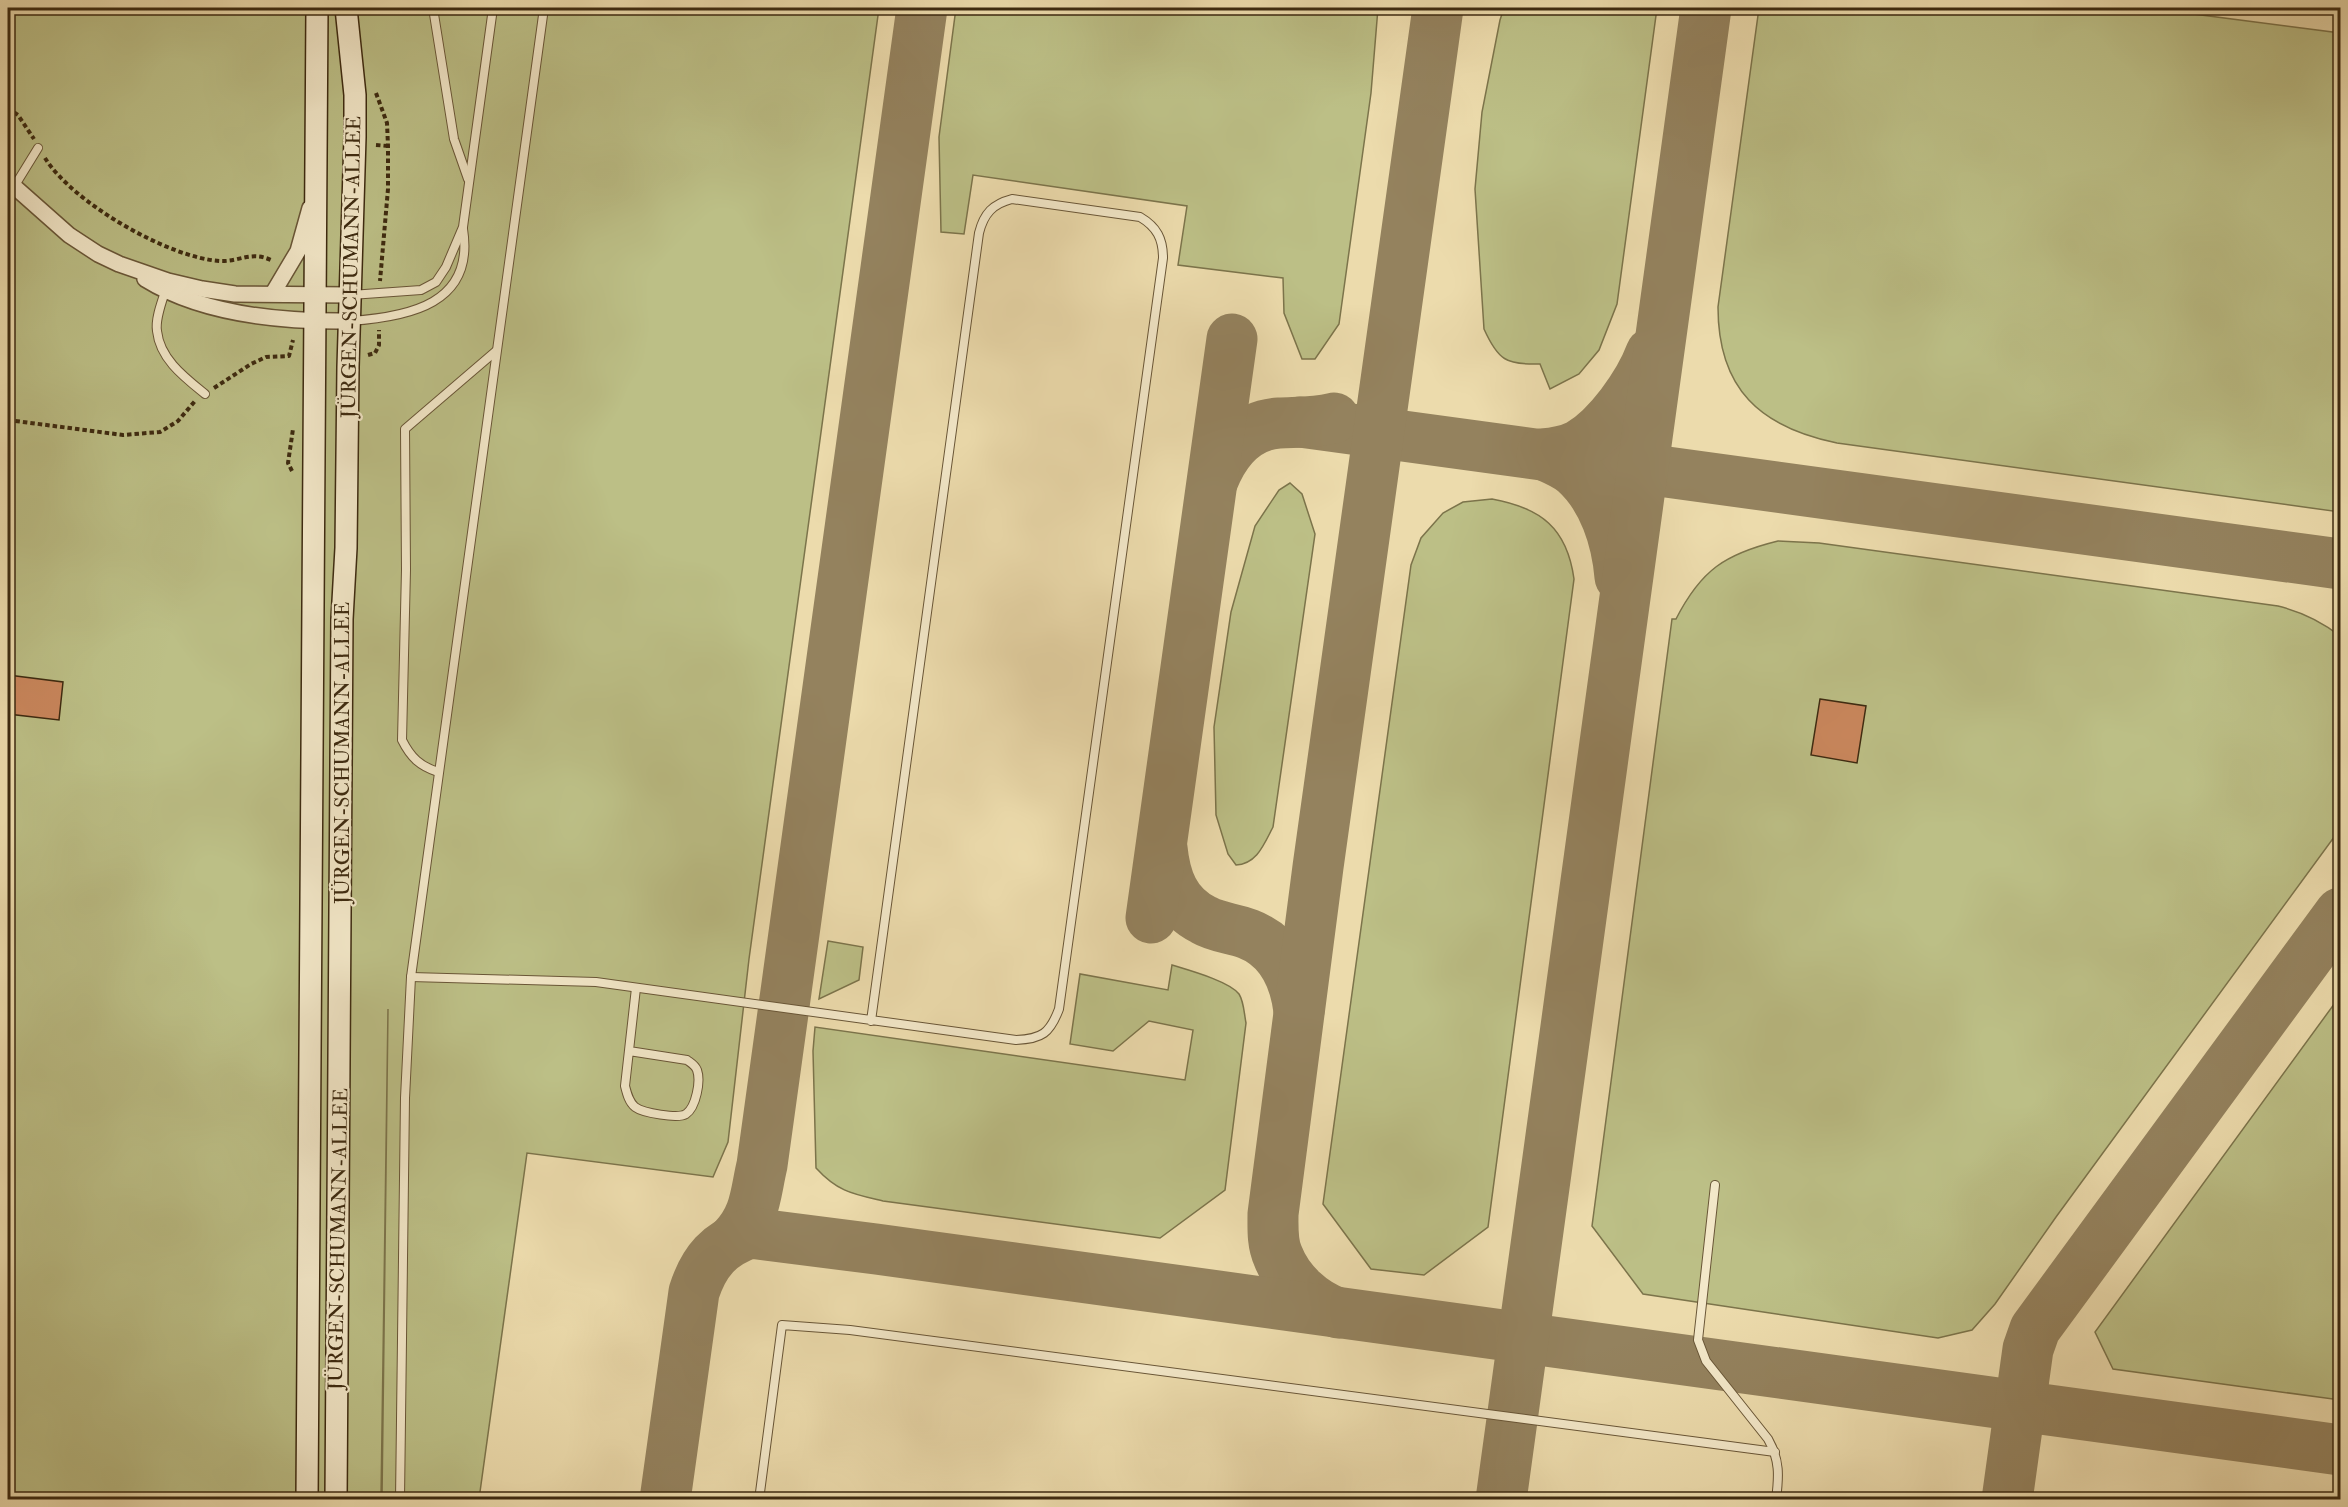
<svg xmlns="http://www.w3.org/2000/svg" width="2348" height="1507" font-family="'IM FELL Double Pica',serif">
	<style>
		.green { fill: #bcbf86; stroke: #7c744b; stroke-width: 1.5 }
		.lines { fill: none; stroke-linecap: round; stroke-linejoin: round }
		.taxiway { stroke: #94825e; stroke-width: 51 }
		.building { fill: #ca875d; stroke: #3d2a10; stroke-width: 1.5 }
		.lane-casing { stroke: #695637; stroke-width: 10 }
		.street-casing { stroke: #695637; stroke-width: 18 }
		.secondary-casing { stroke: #3d2a10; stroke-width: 24 }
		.path { stroke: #3d2a10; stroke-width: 4; stroke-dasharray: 4.5 3; stroke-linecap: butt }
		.lane { stroke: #f3e8c9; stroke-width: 8 }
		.street { stroke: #f3e8c9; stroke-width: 15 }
		.secondary { stroke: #f3e8c9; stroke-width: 21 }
		.labels { text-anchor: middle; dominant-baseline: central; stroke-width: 4.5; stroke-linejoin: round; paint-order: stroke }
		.street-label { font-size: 20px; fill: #3d2a10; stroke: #f3e8c9 }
	</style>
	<rect width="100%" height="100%" fill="#ecdbac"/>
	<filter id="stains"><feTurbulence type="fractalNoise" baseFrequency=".00333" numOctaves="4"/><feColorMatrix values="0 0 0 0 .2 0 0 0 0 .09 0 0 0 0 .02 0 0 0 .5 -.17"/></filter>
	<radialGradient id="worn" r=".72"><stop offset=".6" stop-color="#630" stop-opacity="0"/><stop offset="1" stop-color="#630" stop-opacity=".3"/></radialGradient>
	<g class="green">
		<path d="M8 8H879L749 959 728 1142 713 1177 527 1153 479 1499H382L388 1009 381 1499H8Z"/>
		<path d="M956 8H1378L1371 93 1339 324 1315 359H1302L1284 313 1283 278 1178 265 1187 206 973 175 964 234 941 232 939 137Z"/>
		<path d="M1504 8H1657L1617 304 1599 350 1579 374 1550 389 1540 364C1506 365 1498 360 1484 329L1475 189 1482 112 1500 20Z"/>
		<path d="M1759 8H2185L2186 13 2340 33V512L1837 443C1760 427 1718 389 1718 307Z"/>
		<path d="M1290 483 1302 494 1315 534 1273 827C1264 844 1257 864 1236 865L1228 854 1216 815 1214 727 1231 612 1255 526 1279 490Z"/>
		<path d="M1492 499C1541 508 1567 528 1574 579L1488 1227 1424 1275 1371 1269 1323 1204 1411 565 1421 538 1443 513 1463 502Z"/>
		<path d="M1778 541 1819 543 2278 606C2302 612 2321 621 2340 636V829L2056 1217 1995 1304 1972 1330 1938 1338 1643 1294 1592 1226 1672 619H1676C1701 570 1725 554 1778 541Z"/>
		<path d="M828 941 863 947 859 980 819 999Z"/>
		<path d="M1172 965C1188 970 1229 981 1239 994 1244 1002 1244 1013 1246 1023L1225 1190 1160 1238 883 1201C853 1194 838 1192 816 1168L813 1051 815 1027 1185 1080 1193 1030 1149 1021 1113 1051 1070 1044 1080 974 1168 990Z"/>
		<path d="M2340 996V1400L2113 1369 2095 1332Z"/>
	</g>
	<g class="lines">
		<g class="taxiway">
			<path d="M1300 422 2340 564"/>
			<path d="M1213 480C1225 450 1245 425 1279 423 1297 422 1316 423 1334 418"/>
			<path d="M1620 577C1617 540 1604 498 1575 472 1566 464 1553 459 1542 454 1555 453 1567 451 1579 445 1608 428 1639 385 1651 353"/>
			<path d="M1162 848C1165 878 1174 905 1204 920 1218 928 1233 928 1248 934 1282 947 1295 978 1299 1011"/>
			<path d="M1151 918 1232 339"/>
			<path d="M734 1239C756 1215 755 1195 762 1165L922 8"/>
			<path d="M1338 1313C1312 1304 1288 1282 1278 1256 1272 1243 1273 1228 1273 1214L1318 867 1438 8"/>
			<path d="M665 1500 694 1292C704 1261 719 1244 750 1233L876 1249 2340 1450"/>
			<path d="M1501 1500 1706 8"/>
			<path d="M2007 1500 2028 1349 2035 1329 2340 913"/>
		</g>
	</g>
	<g class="building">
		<path d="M8 675 63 682 59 720 8 714Z"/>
		<path d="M1820 699 1866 706 1857 763 1811 755Z"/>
	</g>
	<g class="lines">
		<g class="lane-casing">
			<g id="lane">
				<path d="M433 8 454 139 468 179"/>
				<path d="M14 187 38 148"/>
				<path d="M166 289C162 301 155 319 157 331 160 359 184 377 205 394"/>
				<path d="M351 295 421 290 436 282 446 267 463 227 493 8"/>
				<path d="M350 321C409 317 475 304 463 229"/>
				<path d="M438 772C420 766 411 758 402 740L406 570 405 429 496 351"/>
				<path d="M411 977 596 982 1016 1040C1042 1039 1050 1033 1059 1009L1163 258C1163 239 1157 227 1140 217L1012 199C993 204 984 213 979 233L871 1021"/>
				<path d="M629 1051 687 1060C691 1063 695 1065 697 1070 701 1081 696 1107 686 1114 678 1119 643 1113 635 1107 629 1102 627 1094 625 1086L636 988"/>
				<path d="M1715 1185 1698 1340 1706 1361 1768 1439C1780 1460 1779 1476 1776 1500"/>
				<path d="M400 1500 405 1098 411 977 544 8"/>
				<path d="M759 1500 782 1325 850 1330 1775 1452"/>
			</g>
		</g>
		<g class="street-casing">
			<g id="street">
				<path d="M8 181 69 235 98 254 119 264 168 281 202 289 235 294 351 295"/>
				<path d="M145 279C203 315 283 322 350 321"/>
				<path d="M273 293 298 251 310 208"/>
			</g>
		</g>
		<g class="secondary-casing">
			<g id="secondary">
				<path d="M307 1500 317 8"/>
				<path d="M336 1500 342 619 346 548 348 367 355 137V95L346 8"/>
			</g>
		</g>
		<g class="path">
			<path d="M376 93 387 123 388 146V189L380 281"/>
			<path d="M8 108 18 115 34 139"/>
			<path d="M376 145 388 146"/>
			<path d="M45 158C72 202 168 258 220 261 240 262 251 250 273 261"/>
			<path d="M368 355 375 353 379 345V330"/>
			<path d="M214 388 251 364 266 357 289 356 293 340"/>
			<path d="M8 420 123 435 160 432 178 421 195 401"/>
			<path d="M292 471 288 463 293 429"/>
		</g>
		<use href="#lane" class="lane"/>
		<use href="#street" class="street"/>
		<use href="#secondary" class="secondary"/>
	</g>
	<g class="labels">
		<g class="street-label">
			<text transform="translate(351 267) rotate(-89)">JÜRGEN-SCHUMANN-ALLEE</text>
			<text transform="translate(342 753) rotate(-90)">JÜRGEN-SCHUMANN-ALLEE</text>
			<text transform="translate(338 1239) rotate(-89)">JÜRGEN-SCHUMANN-ALLEE</text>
		</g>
	</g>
	<rect width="2348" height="1507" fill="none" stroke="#ecdbac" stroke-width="30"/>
	<rect x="9" y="9" width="2330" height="1489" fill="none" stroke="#3d2a10" stroke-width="3"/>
	<rect x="15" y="15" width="2318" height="1477" fill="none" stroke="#3d2a10" stroke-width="1.5"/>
	<rect width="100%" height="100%" filter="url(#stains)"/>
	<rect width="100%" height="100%" fill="url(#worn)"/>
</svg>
